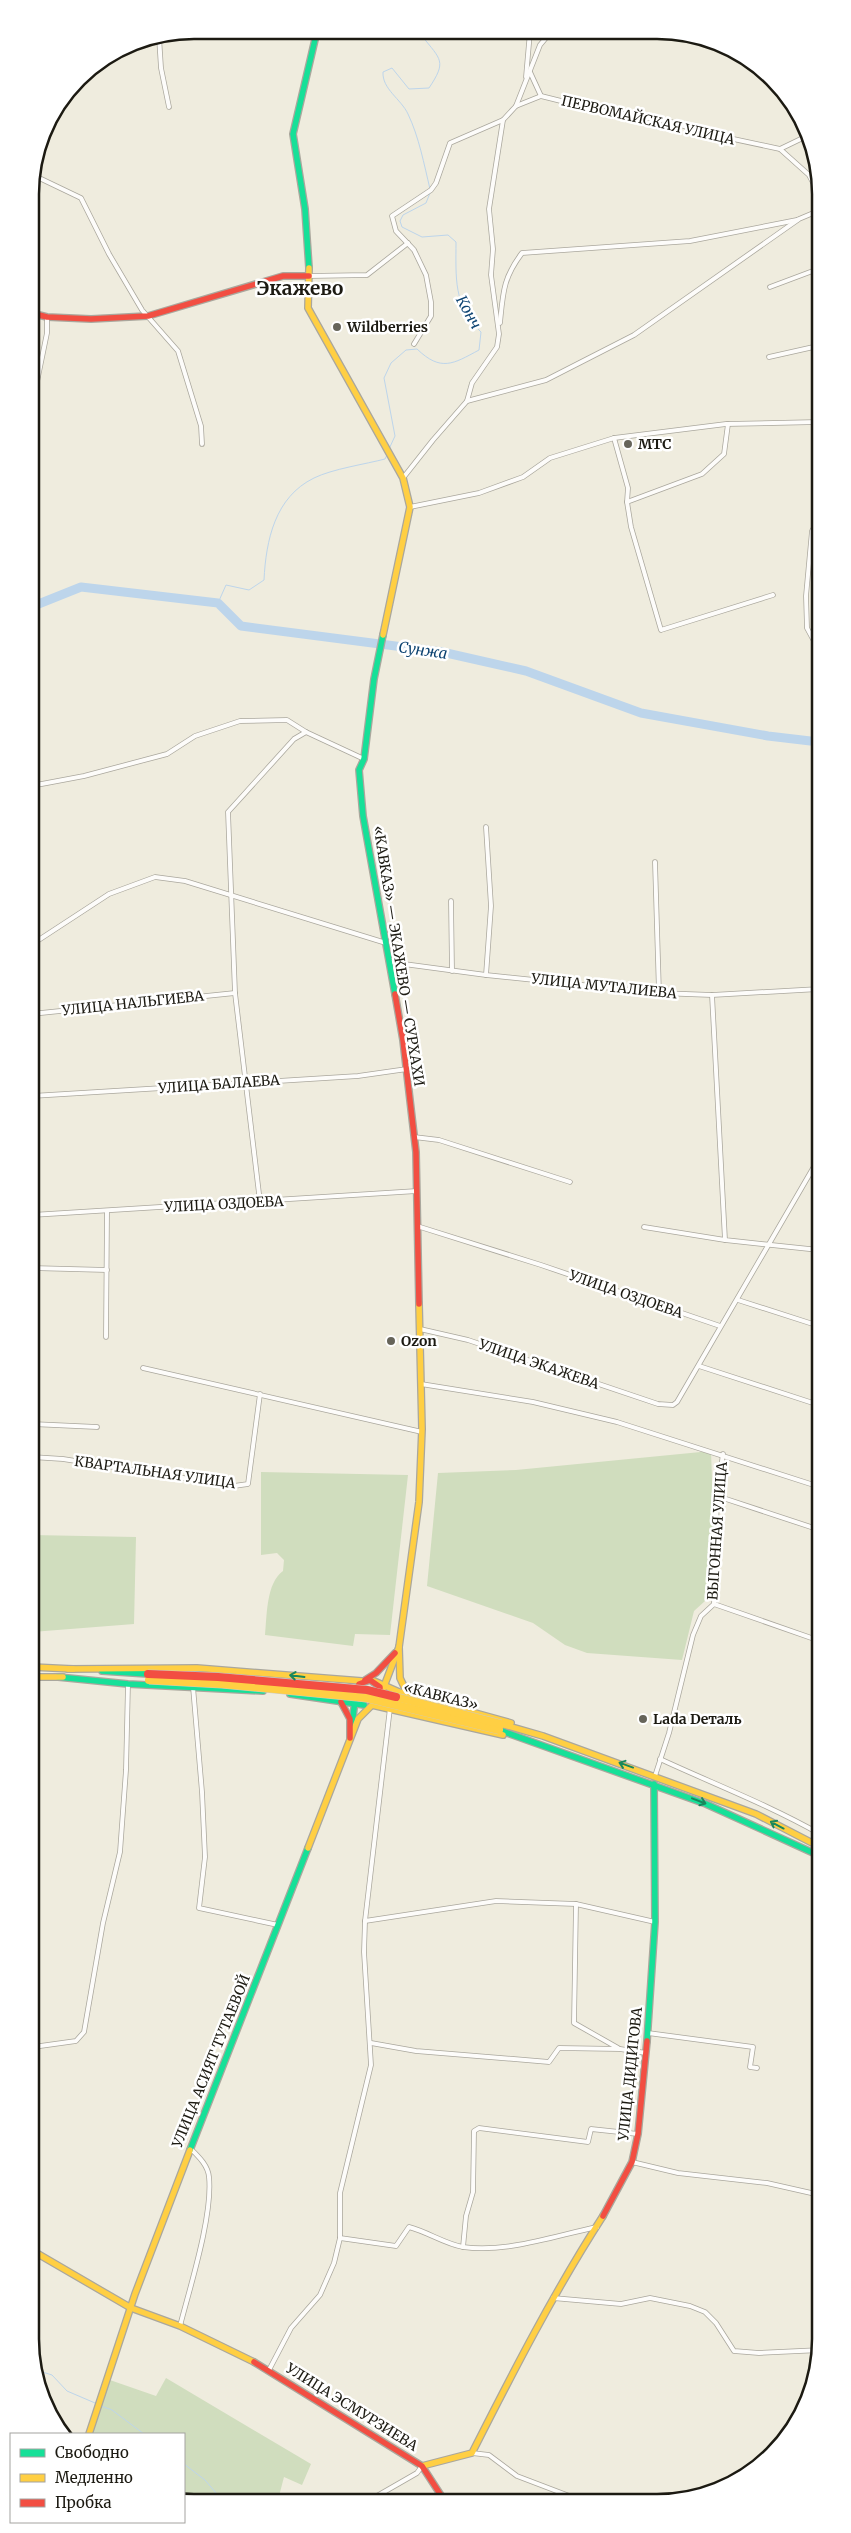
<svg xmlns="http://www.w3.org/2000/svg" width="851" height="2533" font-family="Merriweather,serif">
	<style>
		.green { fill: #d0ddbe }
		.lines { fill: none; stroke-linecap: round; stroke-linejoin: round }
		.stream { stroke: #bdd5eb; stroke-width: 1 }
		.river { stroke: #bdd5eb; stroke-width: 9 }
		.street-casing { stroke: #aaa79d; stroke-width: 5.5 }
		.fast-casing { stroke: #aaa79d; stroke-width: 8 }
		.slow-casing { stroke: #aaa79d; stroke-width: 8 }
		.jam-casing { stroke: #aaa79d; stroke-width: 8 }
		.street { stroke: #fdfcfa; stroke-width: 4 }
		.fast { stroke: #16e098; stroke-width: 5.5 }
		.slow { stroke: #ffcf43; stroke-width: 5.5 }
		.jam { stroke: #f24e42; stroke-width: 5.5 }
		.slow-bridge-casing { stroke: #cccac4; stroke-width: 9; stroke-linecap: butt }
		.jam-bridge-casing { stroke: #cccac4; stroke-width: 9; stroke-linecap: butt }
		.slow-bridge { stroke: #ffcf43; stroke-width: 8 }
		.jam-bridge { stroke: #f24e42; stroke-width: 8 }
		.oneway { stroke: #19875c }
		.poi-dot { fill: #666459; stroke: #fff; stroke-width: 2 }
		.labels { text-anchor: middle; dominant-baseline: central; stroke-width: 5; stroke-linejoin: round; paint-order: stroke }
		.street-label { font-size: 14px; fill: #1c1a12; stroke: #fff }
		.poi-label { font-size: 14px; font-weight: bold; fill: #1c1a12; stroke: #fff; text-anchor: start }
		.water-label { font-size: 15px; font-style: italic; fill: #0e4472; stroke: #fff }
		.district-label { font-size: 19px; font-weight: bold; fill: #1c1a12; stroke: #fff }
		.rim { fill: none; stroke: #1c1a12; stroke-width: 2.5 }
	</style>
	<rect width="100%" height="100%" fill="#efecde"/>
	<g class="green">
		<path d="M711 1451 716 1591 694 1611 682 1660 587 1653 565 1645 533 1623 427 1586 438 1473 516 1470Z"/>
		<path d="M261 1472 408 1475 390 1635 355 1634 353 1646 265 1635C267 1616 266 1583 283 1571L284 1560 277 1553 261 1555Z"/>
		<path d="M32 1535 136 1537 134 1624 32 1632Z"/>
		<path d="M166 2378 311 2464 302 2485 284 2477 278 2500H184V2434H89L107 2379 156 2396Z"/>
	</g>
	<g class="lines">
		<g class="stream">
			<path d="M422 31V36C441 60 447 61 429 88L409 89 392 68 383 72C382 89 401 99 408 114 419 137 424 164 430 189"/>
			<path d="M389 449 395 436 384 378 391 363 406 350 417 349C441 372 453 364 479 350L481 332C453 306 456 277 456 242L448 235 422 237 402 227 400 221 403 215 426 203 430 193"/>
			<path d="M218 603 226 585 249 590 264 580C266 540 275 497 314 478 332 469 366 464 385 459L387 455"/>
			<path d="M33 2369 52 2375 67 2391 95 2403"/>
			<path d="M101 2406 112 2410 144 2434"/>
			<path d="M184 2464 205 2480 222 2500"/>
		</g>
		<path class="river" d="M31 607 81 587 218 603 241 626 442 652 526 671 641 713 768 736 819 742"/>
		<g class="street-casing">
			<g id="street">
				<path d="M159 37 161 68 169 107"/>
				<path d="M530 72 541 96"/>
				<path d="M526 77 530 32"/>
				<path d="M516 106 541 96 593 109 671 122 710 134 780 149 809 135"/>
				<path d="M780 149 809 175 818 192"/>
				<path d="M33 175 81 198 109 254 142 310 178 351 201 426 202 444"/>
				<path d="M30 196 33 174"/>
				<path d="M30 198 35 284 31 301"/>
				<path d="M309 276 367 275 408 243"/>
				<path d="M770 287 818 269"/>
				<path d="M500 323C503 293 503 278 522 253L690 241 797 220"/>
				<path d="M414 344 431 316V302L426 275 414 250 396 231 392 216 431 190 436 183 450 143 503 120"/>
				<path d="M769 357 818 346"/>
				<path d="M467 401 472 383 497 347 499 334 491 275 493 249 489 209 503 120 516 106 540 45 551 32"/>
				<path d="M31 411 47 333V317"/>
				<path d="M614 438 628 488 627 502 631 527 661 630 773 595"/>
				<path d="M403 478 433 440 467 401 546 380 634 335 799 219 818 211"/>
				<path d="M627 502 702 474 724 454 728 424"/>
				<path d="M410 507 479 493 523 477 550 458 614 438 726 424 818 422"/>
				<path d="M818 520 812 531 806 596 807 628 814 641 818 640"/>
				<path d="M31 786 84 776 167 754 195 736 240 721 287 720 306 732 364 759"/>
				<path d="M486 827 491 906 486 975"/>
				<path d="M655 862 659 993"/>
				<path d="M451 901 452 971"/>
				<path d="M31 945 109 894 155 877 185 881 386 943"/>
				<path d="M389 962 486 975 659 993 712 995 819 989"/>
				<path d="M712 995 725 1240 819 1250"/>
				<path d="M31 1014 235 993"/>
				<path d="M32 1096 358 1076 407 1069"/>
				<path d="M414 1137 439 1140 570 1182"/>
				<path d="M260 1202 235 993 228 812 294 739 306 732"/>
				<path d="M32 1215 417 1191"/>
				<path d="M417 1226 541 1265 720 1326"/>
				<path d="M644 1227 725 1240"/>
				<path d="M32 1268 107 1270"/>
				<path d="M738 1300 819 1326"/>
				<path d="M420 1329 468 1340 658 1404 673 1405 677 1402 819 1158"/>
				<path d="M106 1337 107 1211"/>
				<path d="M699 1366 819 1405"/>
				<path d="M143 1368 422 1432"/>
				<path d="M421 1384 533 1402 617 1422 820 1487"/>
				<path d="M32 1424 97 1427"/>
				<path d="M32 1457 63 1459 234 1486 248 1484 260 1394"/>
				<path d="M717 1496 820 1530"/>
				<path d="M714 1604 820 1641"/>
				<path d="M193 1687 202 1792 205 1857 199 1908 278 1925"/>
				<path d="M660 1759C714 1784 769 1805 820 1834"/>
				<path d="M655 1776 669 1733 693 1635 701 1616 714 1604 717 1496 723 1454"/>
				<path d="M576 1904 574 2023 618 2048"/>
				<path d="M365 1921 496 1901 576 1904 655 1922"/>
				<path d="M648 2033 753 2047 750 2067 757 2068"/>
				<path d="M371 2043 416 2051 549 2062 559 2048 620 2049 646 2053"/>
				<path d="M33 2047 76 2041 84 2032 103 1923 120 1852 126 1770 128 1684"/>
				<path d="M632 2162 678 2173 767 2183 820 2195"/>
				<path d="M340 2238 396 2246 409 2227C428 2232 445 2244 463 2247 507 2253 554 2236 597 2227"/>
				<path d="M463 2247 466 2216 473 2192 474 2131 479 2128 588 2142 591 2129 638 2134"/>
				<path d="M553 2298 621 2304 650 2298 690 2306 705 2312 716 2323 734 2351 759 2353 821 2350"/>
				<path d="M180 2326C190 2287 213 2215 209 2177 208 2165 198 2156 190 2148"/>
				<path d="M269 2370 291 2328 320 2295 334 2263 340 2238V2193L371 2065 364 1952 365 1921 390 1708"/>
				<path d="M808 2403 813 2350"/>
				<path d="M472 2453 489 2455 517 2476 580 2500"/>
				<path d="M310 2496 330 2500"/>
				<path d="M370 2500 417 2473 422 2466"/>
			</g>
		</g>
		<g class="fast-casing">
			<g id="fast">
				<path d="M309 268 305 209 293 134 317 31"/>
				<path d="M383 635 374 679 364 759 359 770 363 816 395 994"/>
				<path d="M102 1671 148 1674"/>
				<path d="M58 1677 128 1684 263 1691"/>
				<path d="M290 1694 364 1705"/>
				<path d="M352 1725 355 1700"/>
				<path d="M499 1730 706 1804 820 1856"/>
				<path d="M647 2041 655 1922 654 1784"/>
				<path d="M190 2150 308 1848"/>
			</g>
		</g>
		<g class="slow-casing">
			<g id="slow">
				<path d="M309 268 308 308 403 478 410 507 383 635"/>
				<path d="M399 1647 400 1678 408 1695"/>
				<path d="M32 1667 73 1669"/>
				<path d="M68 1669 197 1668 362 1681"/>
				<path d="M32 1677H63"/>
				<path d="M374 1681 399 1692 511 1723"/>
				<path d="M383 1689 399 1647 419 1502 422 1429 419 1304"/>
				<path d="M372 1705 503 1735"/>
				<path d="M501 1724 543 1736 756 1814 820 1847"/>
				<path d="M308 1848 358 1719 372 1705"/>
				<path d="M33 2251 131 2308 180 2326 254 2362"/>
				<path d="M89 2434 135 2294 190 2150"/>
				<path d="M422 2466 472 2453C513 2372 554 2292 603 2216"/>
			</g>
		</g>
		<g class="jam-casing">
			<g id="jam">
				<path d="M31 313 47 317 91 319 148 316 283 276H309"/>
				<path d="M395 994 403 1040 416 1152 419 1304"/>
				<path d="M365 1680 376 1673 395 1653"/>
				<path d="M355 1693 359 1684 370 1680 380 1687V1697"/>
				<path d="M341 1702 350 1719V1738"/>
				<path d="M603 2216 632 2162 638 2134 647 2041"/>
				<path d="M254 2362 422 2466 444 2500"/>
			</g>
		</g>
		<use href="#street" class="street"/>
		<use href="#fast" class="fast"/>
		<use href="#slow" class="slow"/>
		<use href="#jam" class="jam"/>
		<g class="slow-bridge-casing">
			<g id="slow-bridge">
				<path d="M149 1680 222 1684 367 1698 499 1730"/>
				<path d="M396 1697 501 1724"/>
			</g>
		</g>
		<g class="jam-bridge-casing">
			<path id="jam-bridge" d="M148 1674 218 1677 367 1690 396 1697"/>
		</g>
		<use href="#slow-bridge" class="slow-bridge"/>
		<use href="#jam-bridge" class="jam-bridge"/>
	</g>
	<defs><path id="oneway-shaft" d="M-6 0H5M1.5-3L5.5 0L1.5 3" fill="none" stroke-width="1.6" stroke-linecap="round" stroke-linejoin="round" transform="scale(1.25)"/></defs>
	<g class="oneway">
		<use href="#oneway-shaft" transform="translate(297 1676) rotate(-173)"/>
		<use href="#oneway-shaft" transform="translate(626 1765) rotate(-160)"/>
		<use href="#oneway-shaft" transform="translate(699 1801) rotate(21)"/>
		<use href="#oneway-shaft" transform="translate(777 1825) rotate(-152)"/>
	</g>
	<g class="poi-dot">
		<circle cx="337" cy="327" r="5"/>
		<circle cx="628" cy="444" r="5"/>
		<circle cx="391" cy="1341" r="5"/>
		<circle cx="643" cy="1719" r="5"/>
	</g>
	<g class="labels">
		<g class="street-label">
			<text transform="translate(648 120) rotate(13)">ПЕРВОМАЙСКАЯ УЛИЦА</text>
			<text transform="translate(399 956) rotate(81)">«КАВКАЗ» — ЭКАЖЕВО — СУРХАХИ</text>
			<text transform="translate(604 986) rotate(6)">УЛИЦА МУТАЛИЕВА</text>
			<text transform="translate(133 1003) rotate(-6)">УЛИЦА НАЛЬГИЕВА</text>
			<text transform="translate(219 1084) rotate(-4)">УЛИЦА БАЛАЕВА</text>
			<text transform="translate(224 1204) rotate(-3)">УЛИЦА ОЗДОЕВА</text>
			<text transform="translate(626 1294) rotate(19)">УЛИЦА ОЗДОЕВА</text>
			<text transform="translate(539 1364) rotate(19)">УЛИЦА ЭКАЖЕВА</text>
			<text transform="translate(155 1472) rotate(8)">КВАРТАЛЬНАЯ УЛИЦА</text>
			<text transform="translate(717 1531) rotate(-86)">ВЫГОННАЯ УЛИЦА</text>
			<text transform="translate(441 1696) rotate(14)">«КАВКАЗ»</text>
			<text transform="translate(211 2061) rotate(-68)">УЛИЦА АСИЯТ ТУТАЕВОЙ</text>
			<text transform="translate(630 2074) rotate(-84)">УЛИЦА ДИДИГОВА</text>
			<text transform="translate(352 2407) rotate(32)">УЛИЦА ЭСМУРЗИЕВА</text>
		</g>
		<g class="poi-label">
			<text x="347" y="327">Wildberries</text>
			<text x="638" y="444">МТС</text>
			<text x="401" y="1341">Ozon</text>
			<text x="653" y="1719">Lada Dеталь</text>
		</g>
		<g class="water-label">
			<text transform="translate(469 312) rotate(61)">Конч</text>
			<text transform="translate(423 650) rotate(8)">Сунжа</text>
		</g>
		<g class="district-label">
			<text x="300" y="288">Экажево</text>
		</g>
	</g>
	<path d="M0 0H851V2533H0ZM194 39H657A155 155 0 0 1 812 194V2339A155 155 0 0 1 657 2494H194A155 155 0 0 1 39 2339V194A155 155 0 0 1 194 39Z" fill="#fff" fill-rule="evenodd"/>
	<path class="rim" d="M194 39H657A155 155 0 0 1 812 194V2339A155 155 0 0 1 657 2494H194A155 155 0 0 1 39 2339V194A155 155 0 0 1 194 39Z"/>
	<rect x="10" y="2433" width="175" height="90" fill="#ffffff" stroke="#a4a3a0"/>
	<rect x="20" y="2449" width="25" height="8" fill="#16e098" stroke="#a4a3a0"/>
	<text x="55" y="2458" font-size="15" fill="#1c1a12">Свободно</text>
	<rect x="20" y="2474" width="25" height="8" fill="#ffcf43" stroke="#a4a3a0"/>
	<text x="55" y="2483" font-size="15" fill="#1c1a12">Медленно</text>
	<rect x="20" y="2499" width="25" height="8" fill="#f24e42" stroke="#a4a3a0"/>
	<text x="55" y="2508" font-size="15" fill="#1c1a12">Пробка</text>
</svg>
